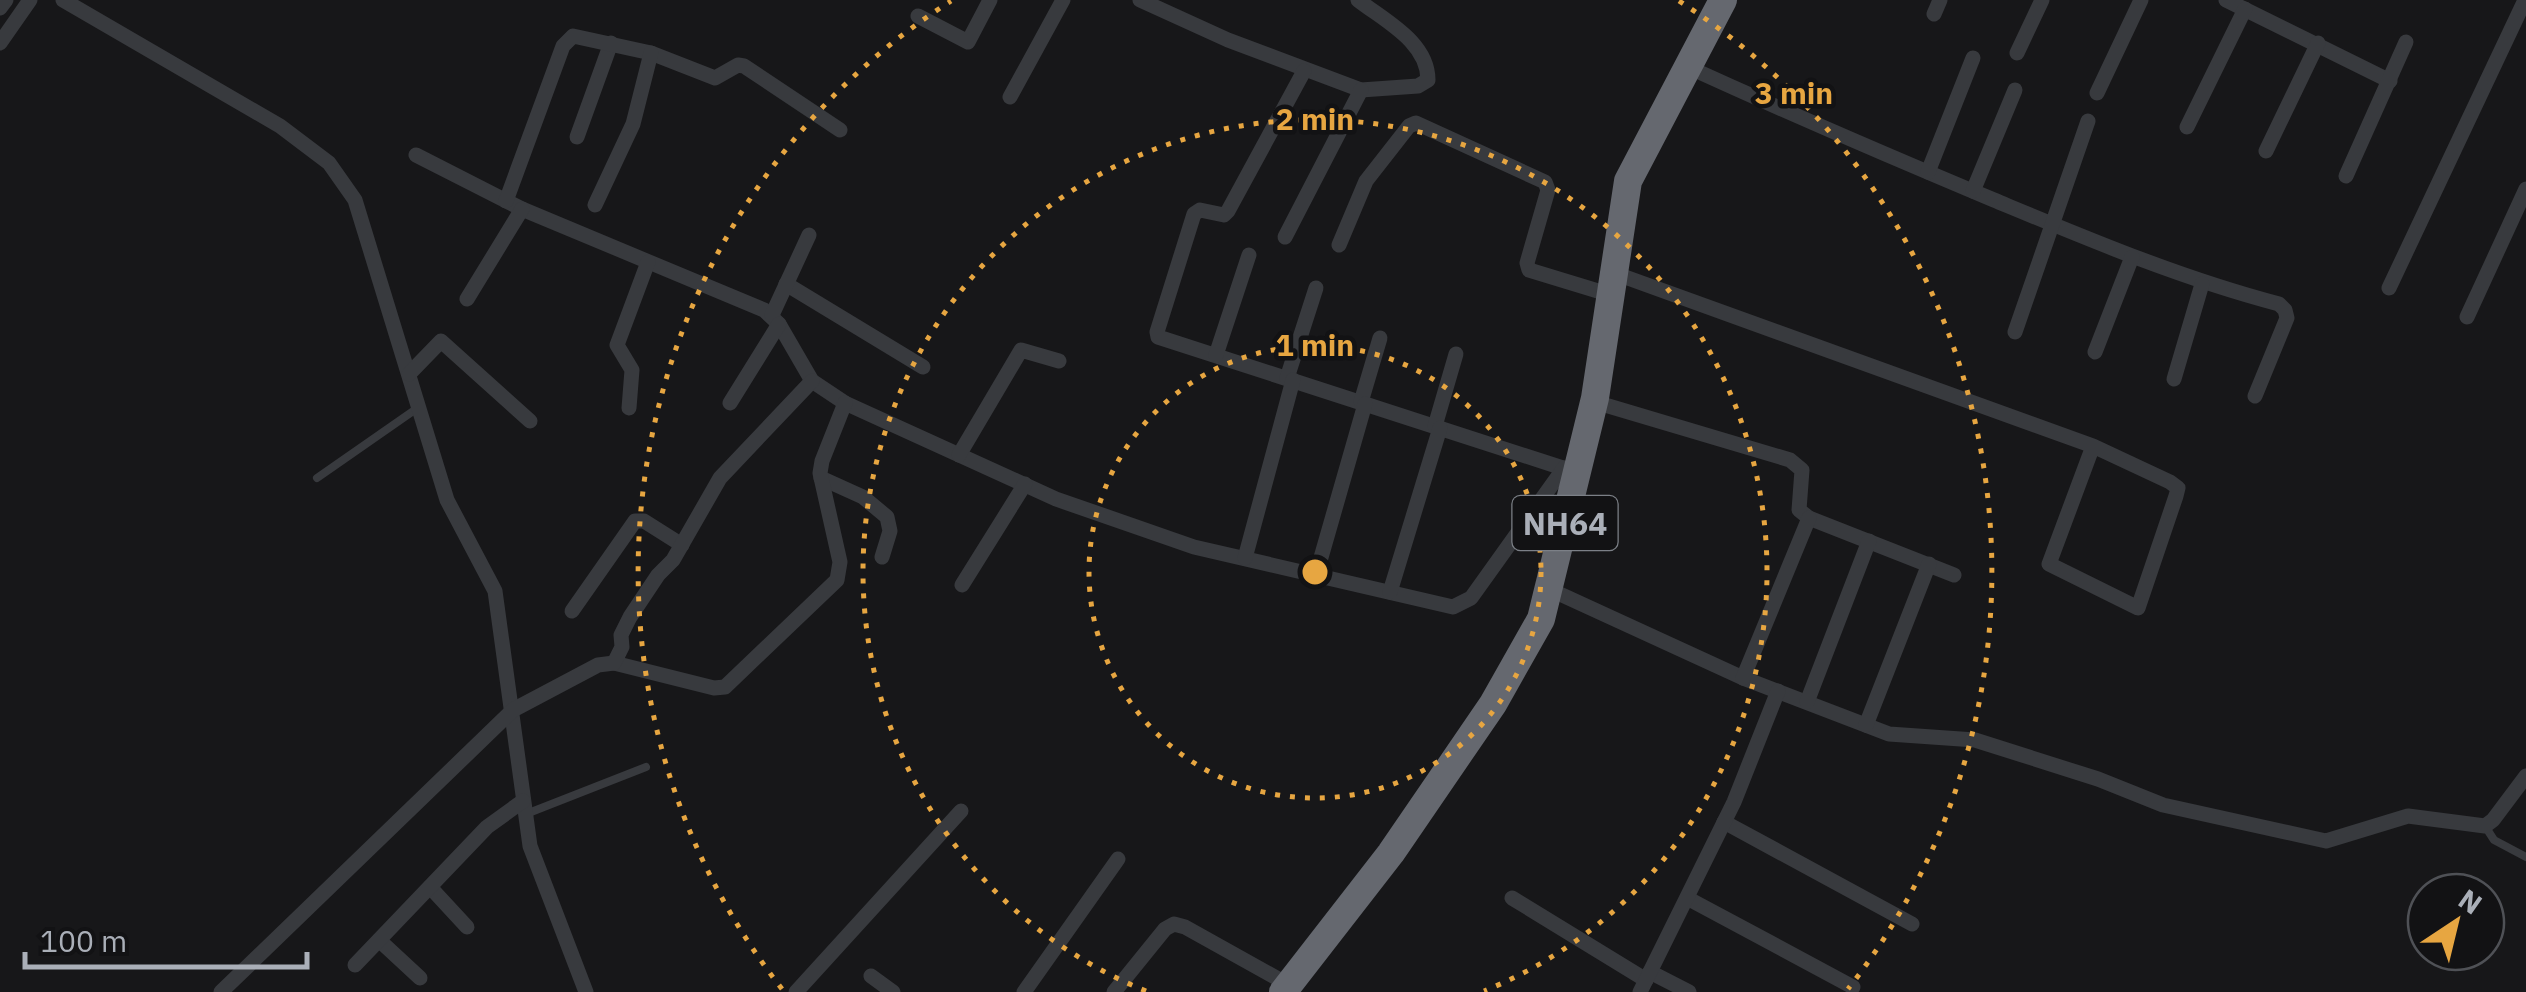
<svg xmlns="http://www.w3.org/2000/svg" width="2526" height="992" font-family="'IBM Plex Sans',sans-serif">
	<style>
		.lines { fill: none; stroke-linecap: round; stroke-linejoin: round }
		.lane { stroke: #383a3e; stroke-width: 8 }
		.street { stroke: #383a3e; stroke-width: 15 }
		.highway { stroke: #65686f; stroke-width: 28 }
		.ring { fill: none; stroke: #e7a641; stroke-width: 5; stroke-dasharray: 5 10 }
		.labels { text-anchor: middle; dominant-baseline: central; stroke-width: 9; stroke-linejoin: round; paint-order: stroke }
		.shield { fill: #121214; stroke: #7c8087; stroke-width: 2.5 }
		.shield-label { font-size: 32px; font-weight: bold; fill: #aaafb8 }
		.centre { fill: #e7a641; stroke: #121214; stroke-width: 5 }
		.ring-label { font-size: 30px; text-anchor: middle; font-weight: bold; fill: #e7a641; stroke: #121214; stroke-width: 9; stroke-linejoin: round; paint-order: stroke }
	</style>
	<rect width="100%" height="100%" fill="#171719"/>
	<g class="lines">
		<g class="lane">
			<path d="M317 478 419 407"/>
			<path d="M526 814 646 767"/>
			<path d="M2485 826 2494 840 2526 857"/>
		</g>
		<g class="street">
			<path d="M63 0 280 126 329 163 355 200 447 500 495 591 530 846 586 992"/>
			<path d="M1140 0 1228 40 1361 90 1418 86 1428 80C1428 42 1385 21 1358 0"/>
			<path d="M2226 0 2390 81"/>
			<path d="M0 8 6 0"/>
			<path d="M1934 14 1940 0"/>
			<path d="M918 16 968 42 990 0"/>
			<path d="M0 43 30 0"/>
			<path d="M2017 53 2042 0"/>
			<path d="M1688 67C1789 113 1891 157 1994 200 2088 239 2180 278 2279 304L2285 310 2287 318 2255 396"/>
			<path d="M1304 71 1228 211 1224 215 1200 210 1194 214 1157 332 1158 337 1572 471"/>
			<path d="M2097 93 2141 0"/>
			<path d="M1010 97 1063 0"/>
			<path d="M2187 127 2245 9"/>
			<path d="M577 137 611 43"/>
			<path d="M2266 151 2318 43"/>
			<path d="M416 155 522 209 764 310 779 324 812 381 845 403 1056 499 1194 547 1453 607 1471 598 1564 468"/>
			<path d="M1928 172 1973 58"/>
			<path d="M2346 176 2406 42"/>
			<path d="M1973 191 2015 90"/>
			<path d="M506 201 563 46 573 36 651 53 715 78 738 65 744 66 840 130"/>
			<path d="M595 205 633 124 651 53"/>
			<path d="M1285 237 1361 90"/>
			<path d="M1339 245 1366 181 1409 126 1416 123 1545 182 1548 190 1527 263 1529 270 1611 295"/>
			<path d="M1614 273 2093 446 2170 482 2178 488 2176 496 2138 608 2049 564 2093 446"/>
			<path d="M786 284 923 367"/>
			<path d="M2389 288 2525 0"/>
			<path d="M467 299 522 209"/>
			<path d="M772 315 809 235"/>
			<path d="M2467 317 2526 189"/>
			<path d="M2015 332 2088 121"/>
			<path d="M2095 352 2132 257"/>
			<path d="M1216 355 1249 255"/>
			<path d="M409 374 441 341 530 421"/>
			<path d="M1287 378 1316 288"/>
			<path d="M2174 379 2202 284"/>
			<path d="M1361 402 1380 338"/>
			<path d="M1595 402 1790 460 1802 470 1799 510 1809 518 1954 575"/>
			<path d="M730 403 779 324"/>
			<path d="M629 408 632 370 617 345 648 262"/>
			<path d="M1435 426 1456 354"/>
			<path d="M959 455 1021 350 1059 361"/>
			<path d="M821 478 863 497 887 517 890 531 882 557"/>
			<path d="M1245 558 1293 380"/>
			<path d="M1316 575 1365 404"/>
			<path d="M962 585 1025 484"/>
			<path d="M1549 589 1743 678 1889 734 1975 740 2098 779 2163 805 2326 841 2408 816 2485 826 2493 820 2526 776"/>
			<path d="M1390 592 1440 428"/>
			<path d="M572 611 635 521H644L682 545"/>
			<path d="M614 663 714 688 725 687 837 580 840 562 820 473 822 461 845 403"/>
			<path d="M1743 678 1809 518"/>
			<path d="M1807 702 1869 541"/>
			<path d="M1866 725 1929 564"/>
			<path d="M1724 822 1912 924"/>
			<path d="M430 887 467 927"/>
			<path d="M1512 898 1646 980"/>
			<path d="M1687 898 1853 987"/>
			<path d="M379 940 420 978"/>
			<path d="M355 965 487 827 523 801"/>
			<path d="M1650 972 1689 992"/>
			<path d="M871 976 893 992"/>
			<path d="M221 992 513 710 598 665 614 663 622 647 621 635 630 617 658 575 673 560 720 478 812 381"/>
			<path d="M796 992 961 811"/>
			<path d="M1024 992 1118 859"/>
			<path d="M1114 992 1165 929 1174 924 1185 927 1289 985"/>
			<path d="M1640 992 1734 802 1778 691"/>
		</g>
		<path class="highway" d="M1283 992 1391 853 1493 704 1541 619 1595 398 1628 181 1723 0"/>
	</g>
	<g class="ring">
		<circle cx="1315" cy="572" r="226"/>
		<path d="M1146 991A452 452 0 1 1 1484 991"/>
		<path d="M782 989A677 677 0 0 1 951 1M1679 1A677 677 0 0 1 1848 989"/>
	</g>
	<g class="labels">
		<rect class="shield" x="1512.5" y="496" width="105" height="54" rx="8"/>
		<g class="shield-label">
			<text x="1565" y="523">NH64</text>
		</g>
	</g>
	<circle cx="1315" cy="572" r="15" class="centre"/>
	<g class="ring-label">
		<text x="1794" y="104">3 min</text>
		<text x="1315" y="130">2 min</text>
		<text x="1315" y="356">1 min</text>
	</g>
	<g transform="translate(2456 922) rotate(35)"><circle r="48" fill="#121214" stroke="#4f5156" stroke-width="2.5"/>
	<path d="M0-8L18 38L0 25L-18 38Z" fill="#e7a641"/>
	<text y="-15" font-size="28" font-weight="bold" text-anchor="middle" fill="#aaafb8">N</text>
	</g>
	<path d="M25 952v15h282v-15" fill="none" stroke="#aaafb8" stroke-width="5"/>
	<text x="40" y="952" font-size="30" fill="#aaafb8" stroke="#121214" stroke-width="8" paint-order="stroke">100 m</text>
</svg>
